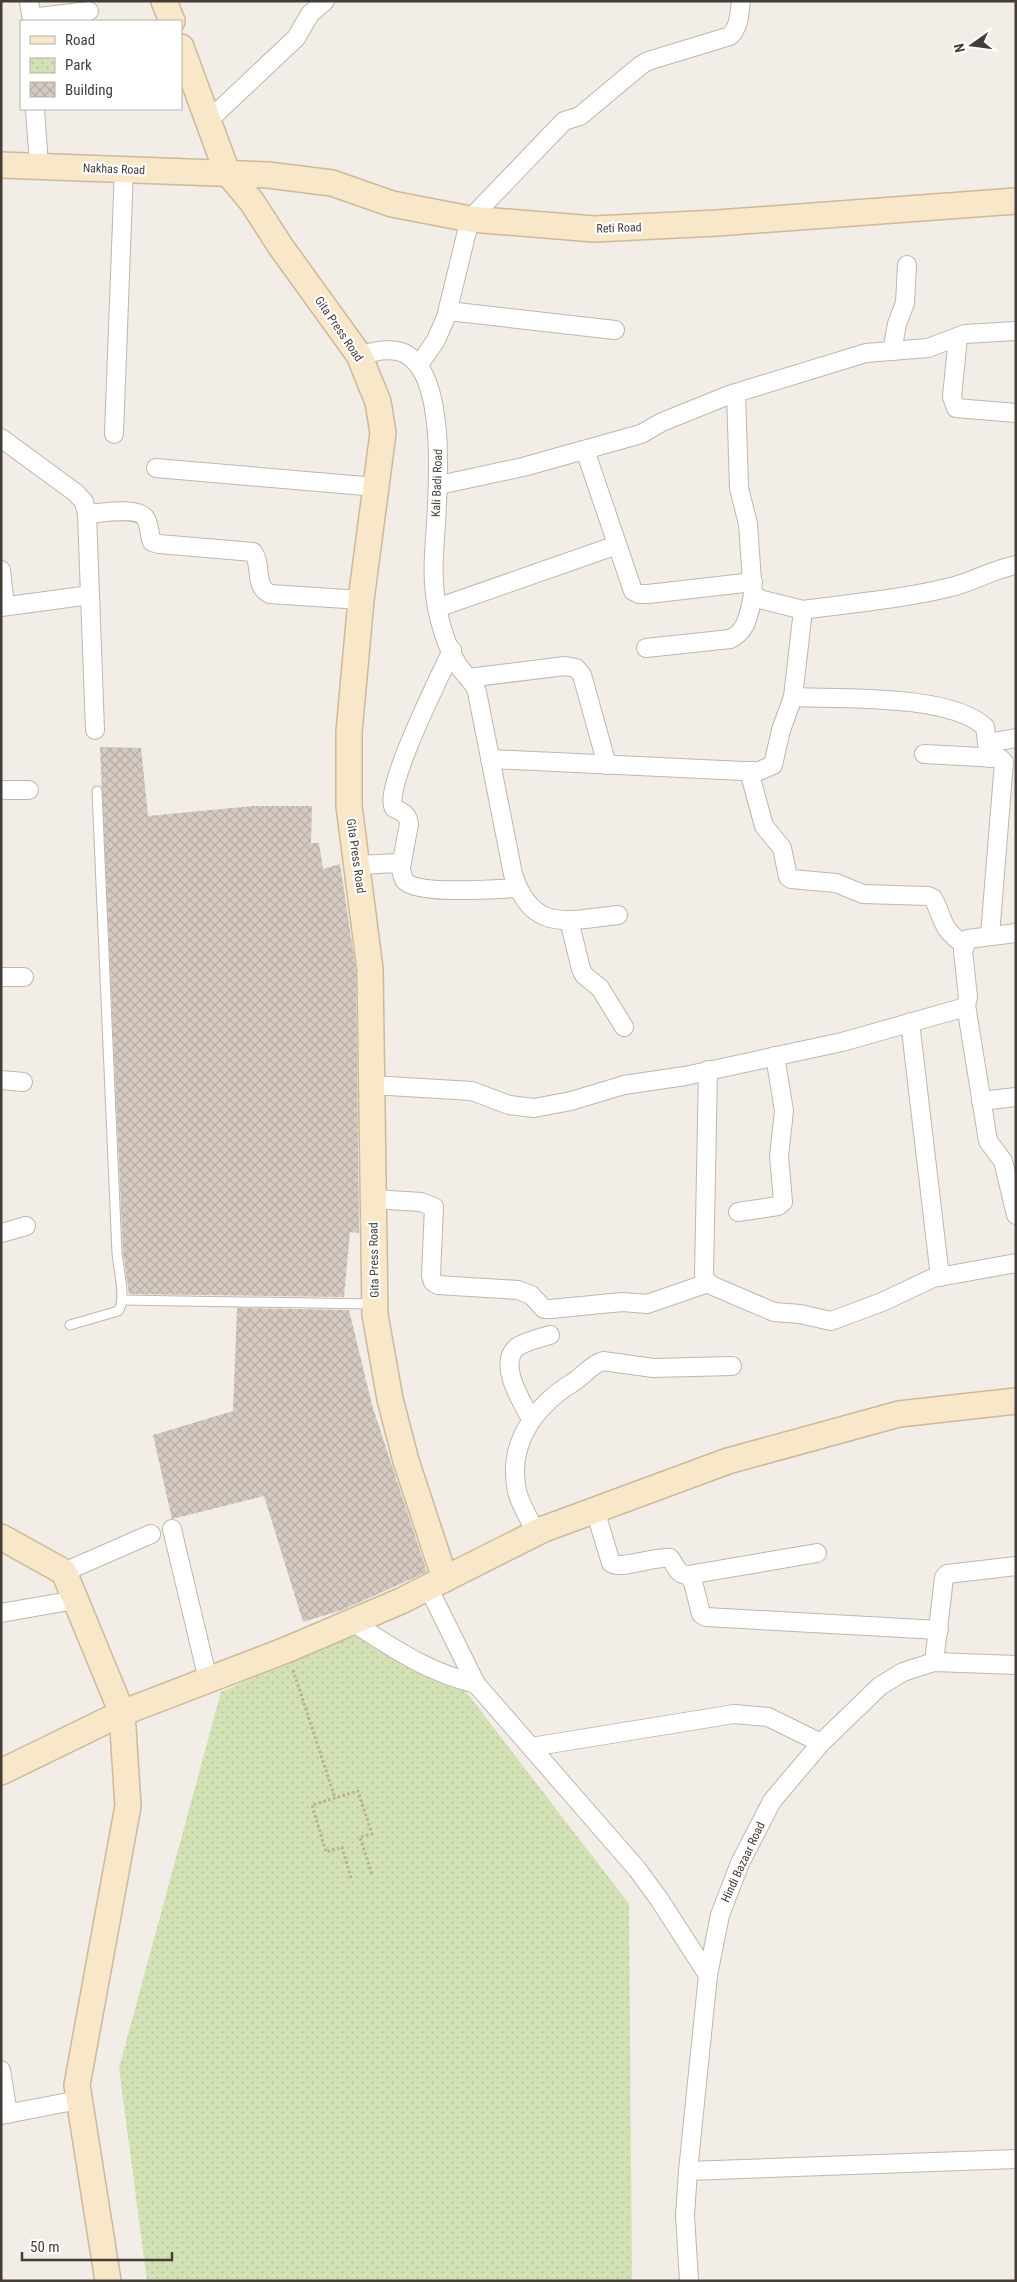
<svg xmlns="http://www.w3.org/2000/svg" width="1017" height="2282" font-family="'Roboto Condensed',sans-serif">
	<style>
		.park { fill: url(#park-dots) }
		.building { fill: url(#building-cross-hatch) }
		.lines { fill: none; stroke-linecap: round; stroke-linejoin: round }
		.lane-casing { stroke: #bfb7ae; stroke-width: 11 }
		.street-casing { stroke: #bfb7ae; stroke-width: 20 }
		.secondary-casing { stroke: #cdb99b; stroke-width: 28 }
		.path { stroke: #bcad9d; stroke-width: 3; stroke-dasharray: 2.5 2.5; stroke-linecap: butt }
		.lane { stroke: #fff; stroke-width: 9 }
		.street { stroke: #fff; stroke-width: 18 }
		.secondary { stroke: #f9e7ca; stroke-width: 25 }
		.labels { text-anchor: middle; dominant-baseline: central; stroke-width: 4.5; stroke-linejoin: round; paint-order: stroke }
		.street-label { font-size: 12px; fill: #443d37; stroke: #fff }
	</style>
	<defs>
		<pattern id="park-dots" width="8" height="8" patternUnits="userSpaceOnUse" patternTransform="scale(1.25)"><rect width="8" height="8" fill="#d3e2b4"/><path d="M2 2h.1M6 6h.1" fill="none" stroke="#b6c39b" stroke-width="1.8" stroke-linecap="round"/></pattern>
		<pattern id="building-cross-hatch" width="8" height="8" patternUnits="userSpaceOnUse" patternTransform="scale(1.25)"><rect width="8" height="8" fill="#d5cac1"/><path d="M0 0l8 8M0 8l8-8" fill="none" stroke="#b8aea6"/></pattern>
	</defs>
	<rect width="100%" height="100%" fill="#f2ede7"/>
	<path class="park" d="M350 1634 457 1680 629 1904 632 2281H147L119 2068 221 1692Z"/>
	<g class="building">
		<path d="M100 747 141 748 148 816 253 806H312L311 843H319L323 869 340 864 356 970 359 1233 350 1232 344 1297 129 1294 123 1253Z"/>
		<path d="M237 1308 349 1310 372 1405 427 1572 342 1610 303 1622 264 1496 172 1519 153 1435 233 1411Z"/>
	</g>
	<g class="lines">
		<g class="lane-casing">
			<g id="lane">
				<path d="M122 1300 374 1304"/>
				<path d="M70 1325 118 1311C127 1301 118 1267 117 1253L97 791"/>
			</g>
		</g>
		<g class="street-casing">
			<g id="street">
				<path d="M29 1 31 15 39 17 89 11"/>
				<path d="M35 109 39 166"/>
				<path d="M208 121 296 38 310 14 325 1"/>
				<path d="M448 311 615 330"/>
				<path d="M958 337 952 397 956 408 1016 413"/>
				<path d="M892 351 897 324 905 303 907 265"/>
				<path d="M359 355C374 352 390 347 404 353 452 376 436 511 434 555 433 572 434 592 437 608 441 627 449 652 460 668 467 677 474 682 477 692L513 874C532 934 568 920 618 915"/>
				<path d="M419 365 436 340 446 317 470 219 564 121 580 116 641 65 648 61 730 36C740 26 739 14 741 1"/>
				<path d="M114 434 124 169"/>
				<path d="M1 438 76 493 84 502 87 514 95 730"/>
				<path d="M585 450 633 591 639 594H648L753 582"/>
				<path d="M156 468 376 487"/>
				<path d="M439 485 523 467 641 434 662 422 729 395 866 353 928 348 965 334 1016 331"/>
				<path d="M87 514C100 513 140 506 146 519 150 526 149 535 152 542L159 544 253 552C263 566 253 586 270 594L361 600"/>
				<path d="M1 570 5 606"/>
				<path d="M1 607 90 595"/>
				<path d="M437 608 617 545"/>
				<path d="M803 610C852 603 903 599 951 587 973 582 993 569 1016 565"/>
				<path d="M646 648 730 639C748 631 749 612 753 595"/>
				<path d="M468 678 565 666 576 668 582 675 607 765"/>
				<path d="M793 697C841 699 950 694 985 727L989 758"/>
				<path d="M988 743 1016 738"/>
				<path d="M924 754 1000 758 1004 762 990 935"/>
				<path d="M490 759 743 771H759L773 765 781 730 793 697 803 610 763 600 753 595 748 524 739 488 736 393"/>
				<path d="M749 771 764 826 782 848 788 877 791 879 836 883 863 894 928 896 933 898C946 923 939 926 964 945"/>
				<path d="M1 790H29"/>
				<path d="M358 865 398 863C403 869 401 876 405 881 417 895 497 889 517 888"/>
				<path d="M401 867 409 824C408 814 402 812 394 808 382 791 441 674 452 650"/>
				<path d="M569 920 581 969 584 975 600 988 624 1027"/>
				<path d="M1 977H24"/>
				<path d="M966 1005 988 1141 1003 1161 1016 1215"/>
				<path d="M910 1022 940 1277"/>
				<path d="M708 1070 704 1275 706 1280 713 1286 774 1312 800 1314 831 1321 882 1302 933 1278 1016 1263"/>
				<path d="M1 1080 23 1082"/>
				<path d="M372 1085 472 1091 509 1105 534 1108 571 1101 624 1085 685 1076 842 1042 962 1008 966 1005 968 997 963 951 968 939 1016 933"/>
				<path d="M981 1101 1016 1097"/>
				<path d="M373 1199 421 1202 434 1207 431 1276 433 1282 438 1285 518 1290 531 1295 544 1309H551L622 1302 647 1304 708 1283"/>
				<path d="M738 1212 778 1206 783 1202 779 1156 784 1111 775 1056"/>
				<path d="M1 1233 26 1226"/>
				<path d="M531 1419C522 1402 497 1364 517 1347 526 1341 540 1338 550 1335"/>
				<path d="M595 1510 611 1563C622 1570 655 1556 670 1558 677 1567 676 1574 688 1575L693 1582 701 1614 706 1617 939 1630"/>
				<path d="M172 1529 208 1680"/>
				<path d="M536 1533C530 1519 520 1505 517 1491 507 1444 535 1406 572 1383 584 1376 590 1365 603 1361L653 1368 732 1366"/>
				<path d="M64 1572 151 1534"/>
				<path d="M688 1575 817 1553"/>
				<path d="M428 1587 476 1684 637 1869 659 1899 708 1975"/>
				<path d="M1 1613 75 1600"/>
				<path d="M352 1622C395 1649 425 1671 476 1684"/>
				<path d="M934 1662 944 1578 947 1574 1016 1566"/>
				<path d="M531 1747 734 1714 768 1717 821 1743"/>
				<path d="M1 2070 8 2114"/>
				<path d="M1 2115 79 2100"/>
				<path d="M688 2171 1016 2159"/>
				<path d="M689 2281 685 2215 688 2171 708 1975 720 1915 740 1863 772 1801 821 1743 880 1686 903 1672 934 1662 1016 1665"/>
			</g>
		</g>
		<g class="secondary-casing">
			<g id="secondary">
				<path d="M164 1 172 21"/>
				<path d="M181 47 227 172 252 202 281 247 359 355 378 402 383 433 361 600 349 732V806L370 969 375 1315 390 1399 406 1461 445 1579"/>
				<path d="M1 165 268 175 332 183 392 204 470 219 594 229 717 223 1016 201"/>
				<path d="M1 1537 64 1572 122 1713 128 1806 77 2085 108 2281"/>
				<path d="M1 1772 122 1713 286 1650 401 1601 544 1529 728 1461 899 1414 1016 1401"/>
			</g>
		</g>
		<g class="path">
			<path d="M293 1670 335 1798"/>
			<path d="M351 1878 342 1847 326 1852 312 1805 358 1791 372 1834 360 1837 372 1875"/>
		</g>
		<use href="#lane" class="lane"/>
		<use href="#street" class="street"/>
		<use href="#secondary" class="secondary"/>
	</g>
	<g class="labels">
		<g class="street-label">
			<text transform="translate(114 169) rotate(2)">Nakhas Road</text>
			<text transform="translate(619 228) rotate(-2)">Reti Road</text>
			<text transform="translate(339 329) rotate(56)">Gita Press Road</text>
			<text transform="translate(437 483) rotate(-88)">Kali Badi Road</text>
			<text transform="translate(356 856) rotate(82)">Gita Press Road</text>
			<text transform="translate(374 1260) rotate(-91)">Gita Press Road</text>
			<text transform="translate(743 1862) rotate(-65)">Hindi Bazaar Road</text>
		</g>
	</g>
	<rect width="1017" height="2282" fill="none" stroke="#443d37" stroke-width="5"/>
	<rect x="20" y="20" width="162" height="90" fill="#ffffff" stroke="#b4b1af"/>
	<rect x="30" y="36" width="25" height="8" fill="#f9e7ca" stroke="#b4b1af"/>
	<text x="65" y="45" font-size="15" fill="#443d37">Road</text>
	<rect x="30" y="58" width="25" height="15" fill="url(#park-dots)" stroke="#b4b1af"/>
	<text x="65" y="70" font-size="15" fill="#443d37">Park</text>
	<rect x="30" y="82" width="25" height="15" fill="url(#building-cross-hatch)" stroke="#b4b1af"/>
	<text x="65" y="95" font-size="15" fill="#443d37">Building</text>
	<g transform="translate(972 45) rotate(256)" stroke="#ffffff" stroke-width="4" paint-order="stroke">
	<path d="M0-4L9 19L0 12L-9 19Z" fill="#443d37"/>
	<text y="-8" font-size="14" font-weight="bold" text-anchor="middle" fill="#443d37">N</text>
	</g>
	<path d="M22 2252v8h150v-8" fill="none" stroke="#443d37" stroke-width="2.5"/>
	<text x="30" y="2252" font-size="15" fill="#443d37" stroke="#ffffff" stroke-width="4" paint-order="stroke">50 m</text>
</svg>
